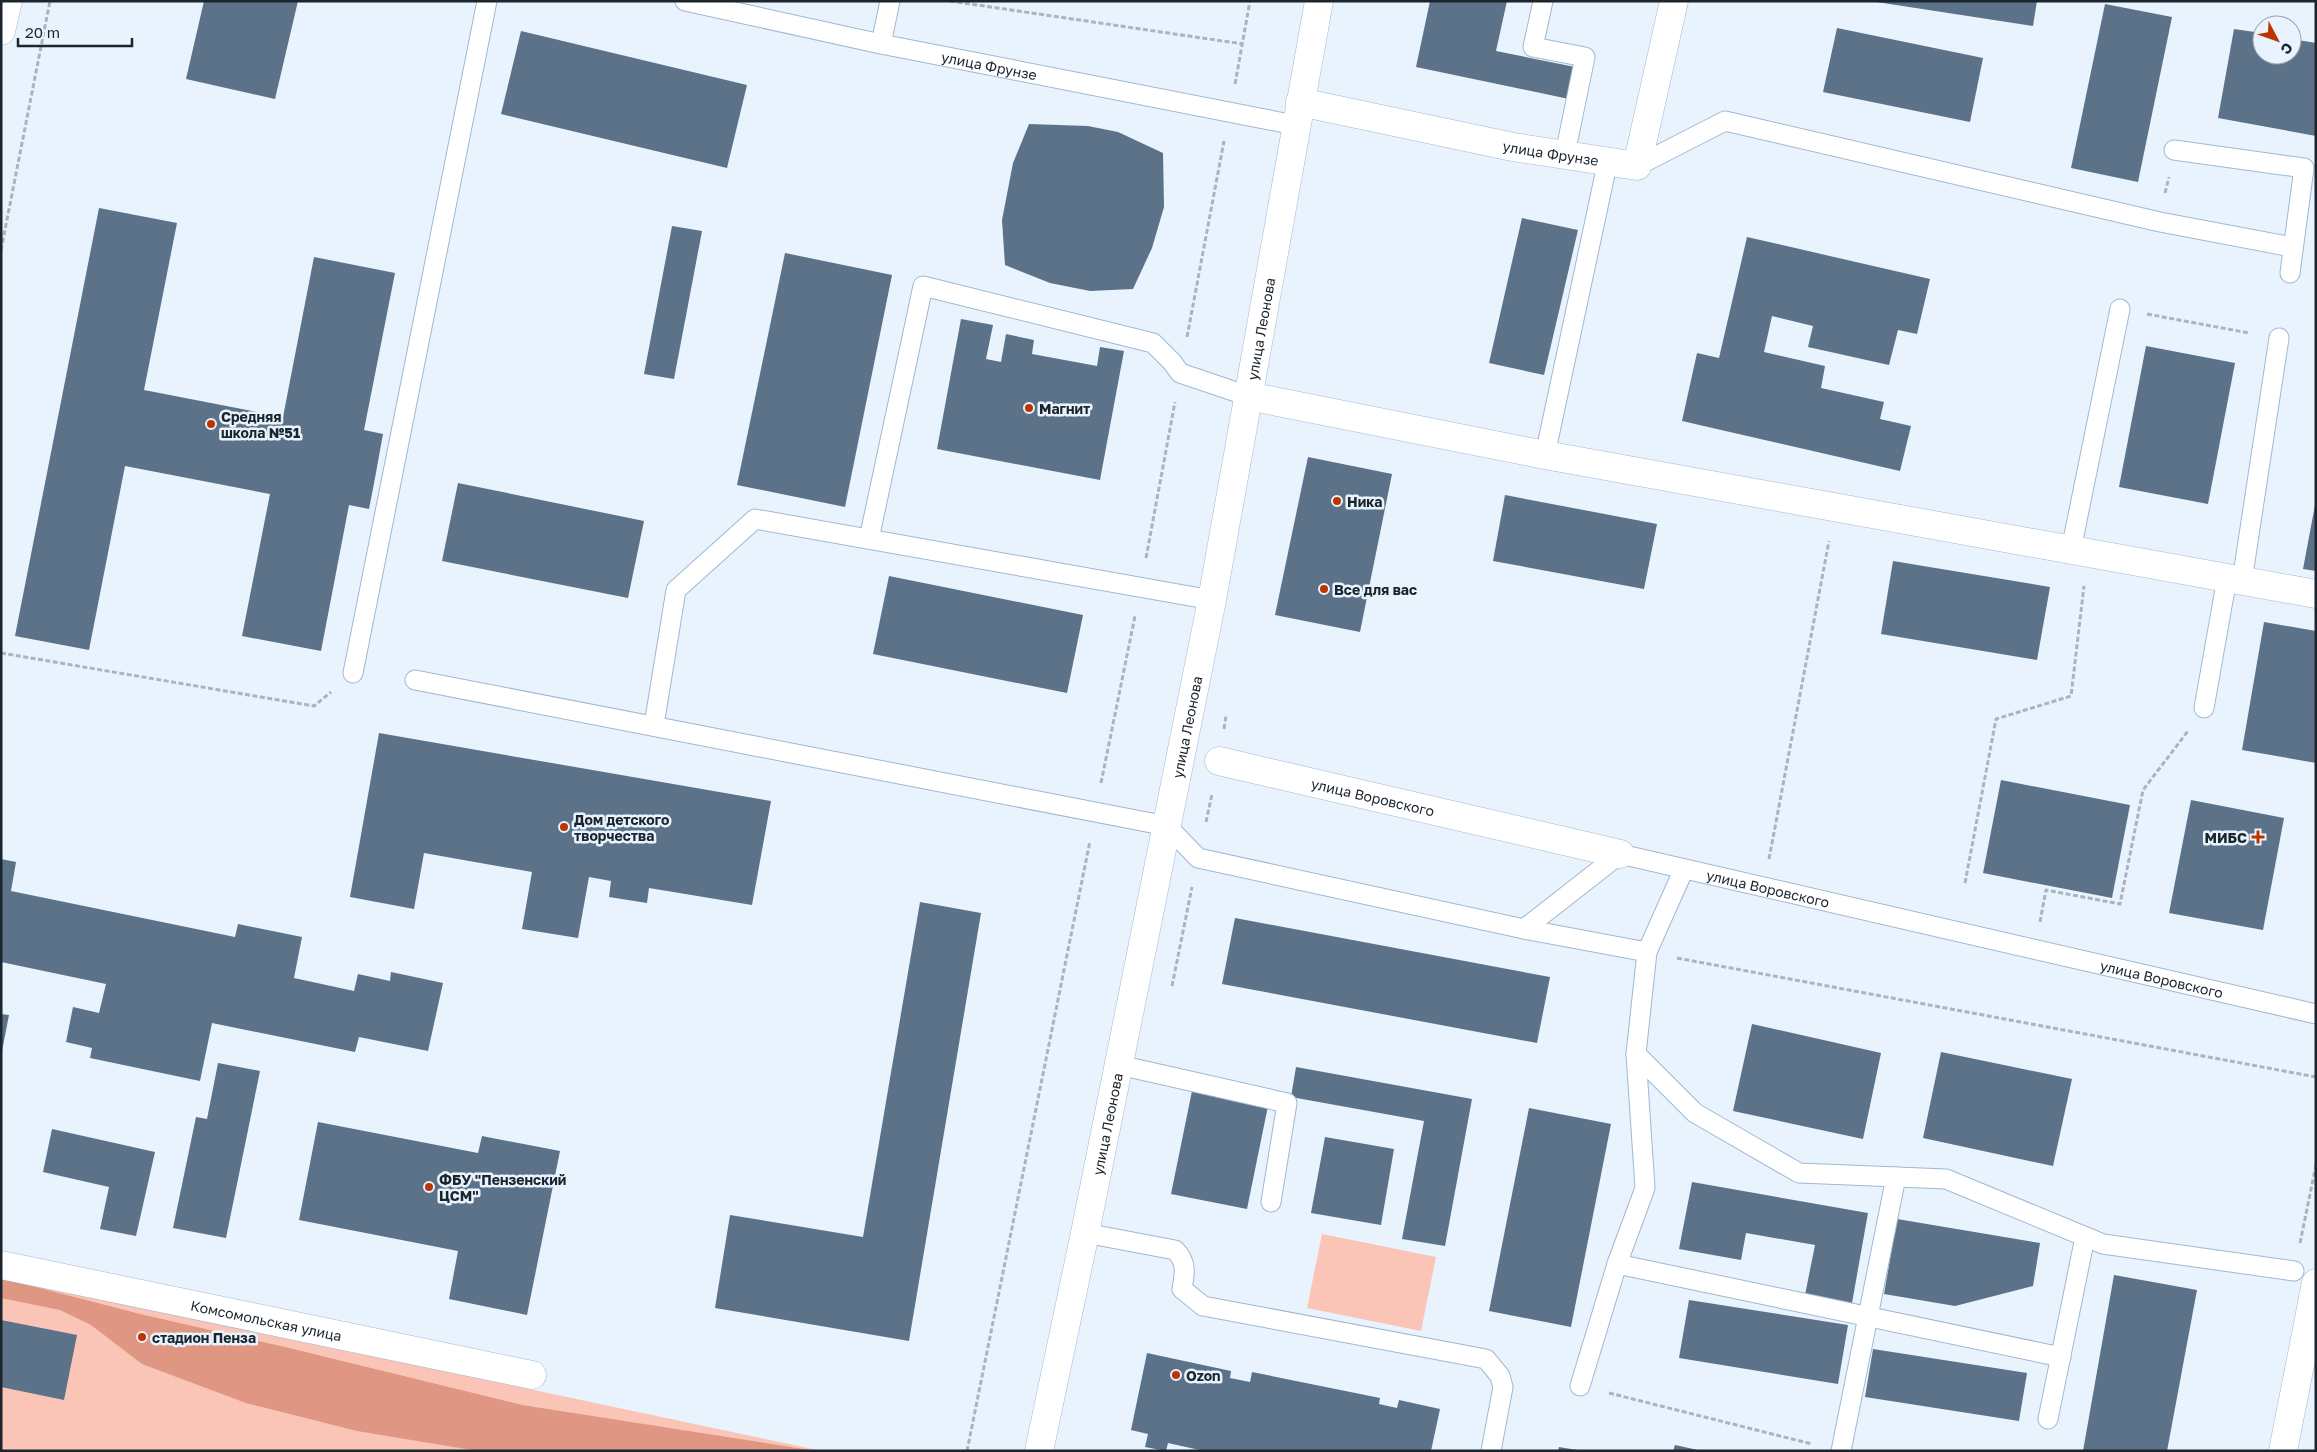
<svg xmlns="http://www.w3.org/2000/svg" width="2317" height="1452" font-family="'Golos Text',sans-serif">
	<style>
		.green { fill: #fac5b6 }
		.forest { fill: #df9683 }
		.building { fill: #5c7289 }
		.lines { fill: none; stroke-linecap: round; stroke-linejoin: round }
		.service-casing { stroke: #a0b8d1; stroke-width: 21 }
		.pedestrian-casing { stroke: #a0b8d1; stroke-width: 29 }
		.minor-casing { stroke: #a0b8d1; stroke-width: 29 }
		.tertiary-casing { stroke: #a0b8d1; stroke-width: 29 }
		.secondary-casing { stroke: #a0b8d1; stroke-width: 29 }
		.path { stroke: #aab4bf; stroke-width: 3; stroke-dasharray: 5 2.5; stroke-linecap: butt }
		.service { stroke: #fff; stroke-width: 19 }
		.pedestrian { stroke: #fff; stroke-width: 28 }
		.minor { stroke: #fff; stroke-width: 28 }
		.tertiary { stroke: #fff; stroke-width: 28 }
		.secondary { stroke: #fff; stroke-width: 28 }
		.poi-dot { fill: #bc3404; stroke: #e9f3fe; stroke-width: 2 }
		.labels { text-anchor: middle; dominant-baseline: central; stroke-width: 5; stroke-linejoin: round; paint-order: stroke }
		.street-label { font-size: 14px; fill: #1b252e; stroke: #e9f3fe }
		.poi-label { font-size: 14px; font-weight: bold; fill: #1b252e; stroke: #e9f3fe; text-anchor: start }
	</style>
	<rect width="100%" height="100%" fill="#e9f3fe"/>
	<g class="green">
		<path d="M1322 1234 1436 1257 1421 1331 1307 1308Z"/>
		<path d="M1 1277 822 1451H1Z"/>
	</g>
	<path class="forest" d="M1 1278 140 1314 285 1347 522 1405 816 1451H478L357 1431 246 1403 142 1364 91 1325 60 1310 1 1298Z"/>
	<g class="building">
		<path d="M204 1H298L275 99 186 79Z"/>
		<path d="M1430 1H1507L1496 51 1575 67 1569 99 1416 67Z"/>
		<path d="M1870 1H2037L2033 26Z"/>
		<path d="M2105 4 2172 17 2138 182 2071 168Z"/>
		<path d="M1837 28 1983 58 1970 122 1823 92Z"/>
		<path d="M2234 29 2262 33V55H2292V39L2316 43V136L2218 118Z"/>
		<path d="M521 31 747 85 727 168 501 114Z"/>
		<path d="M1029 124 1088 126 1118 132 1163 153 1164 207 1152 248 1133 289 1090 291 1050 283 1005 265 1002 220 1013 163Z"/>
		<path d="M99 208 177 223 144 390 283 417 314 257 395 273 364 430 383 434 375 478 369 509 349 505 321 651 242 636 270 494 125 466 89 650 15 636Z"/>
		<path d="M1522 218 1578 230 1544 375 1489 363Z"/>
		<path d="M672 226 702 231 674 379 644 374Z"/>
		<path d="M1747 237 1930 279 1917 334 1898 330 1889 365 1808 347 1813 326 1772 316 1764 352 1825 366 1821 388 1884 402 1880 419 1911 426 1900 471 1682 421 1697 353 1719 358Z"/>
		<path d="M785 253 892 275 845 507 737 485Z"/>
		<path d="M961 319 993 325 986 359 1001 362 1006 334 1034 340 1032 354 1097 366 1100 347 1124 351 1100 480 937 449Z"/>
		<path d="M2146 346 2235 363 2208 504 2119 487Z"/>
		<path d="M1308 457 1392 474 1360 632 1275 615Z"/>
		<path d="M458 483 644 521 628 598 442 561Z"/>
		<path d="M1505 495 1657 524 1644 589 1493 561Z"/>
		<path d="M2315 505H2316V571L2303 569Z"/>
		<path d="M1893 561 2050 587 2037 660 1881 634Z"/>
		<path d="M889 576 1083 615 1067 693 873 654Z"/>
		<path d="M2264 622 2316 631V763L2242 750Z"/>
		<path d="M379 733 771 801 752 905 649 888 647 903 609 897 611 881 589 877 578 938 522 929 532 872 424 853 414 909 350 897Z"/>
		<path d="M2001 780 2130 805 2112 898 1983 873Z"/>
		<path d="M2191 800 2284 818 2263 930 2169 913Z"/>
		<path d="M1 859 16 862 11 891 235 937 238 924 302 937 294 978 354 991 358 974 390 981 391 972 443 983 428 1051 359 1037 355 1052 212 1023 200 1081 90 1058 92 1048 66 1042 73 1007 99 1013 106 984 1 962Z"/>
		<path d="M920 902 981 913 909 1341 715 1308 730 1215 863 1237Z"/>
		<path d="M1235 918 1550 977 1537 1043 1222 984Z"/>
		<path d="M1 1014 9 1015 2 1051H1Z"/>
		<path d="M1752 1024 1881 1053 1863 1139 1733 1111Z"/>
		<path d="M1941 1052 2072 1079 2053 1166 1923 1138Z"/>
		<path d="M218 1063 260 1071 226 1238 173 1228 196 1117 207 1119Z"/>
		<path d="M1296 1067 1472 1099 1445 1246 1402 1239 1424 1121 1291 1097Z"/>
		<path d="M1193 1086 1269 1101 1247 1209 1171 1194Z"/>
		<path d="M1529 1108 1611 1124 1571 1327 1489 1311Z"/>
		<path d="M318 1122 478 1153 482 1136 560 1151 527 1315 449 1299 458 1251 299 1220Z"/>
		<path d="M52 1129 155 1152 136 1236 100 1229 109 1187 43 1172Z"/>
		<path d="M1325 1137 1394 1149 1381 1225 1311 1213Z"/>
		<path d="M1692 1182 1868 1213 1852 1303 1805 1295 1815 1245 1746 1233 1741 1260 1679 1249Z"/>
		<path d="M1897 1219 2040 1243 2033 1286 1955 1306 1884 1294Z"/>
		<path d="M2114 1275 2197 1290 2167 1451H2083Z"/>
		<path d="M1689 1300 1848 1325 1838 1384 1679 1358Z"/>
		<path d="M1 1320 77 1335 64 1400 1 1387Z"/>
		<path d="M1873 1349 2027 1373 2019 1421 1865 1397Z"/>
		<path d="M1147 1353 1231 1371 1230 1378 1250 1382 1252 1372 1380 1398 1379 1404 1397 1408 1399 1400 1440 1409 1431 1451H1204L1168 1443 1166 1451 1145 1447 1148 1434 1131 1430Z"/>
		<path d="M1675 1445 1698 1450V1451H1673Z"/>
		<path d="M1559 1447 1577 1450V1451H1558Z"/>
	</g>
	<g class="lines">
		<g class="service-casing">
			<g id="service">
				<path id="s1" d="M685 1 881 44 1295 125"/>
				<path d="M1543 1 1533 47 1585 57 1565 154"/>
				<path d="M881 44 890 1"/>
				<path d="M2174 150 2304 168 2290 273"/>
				<path d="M1637 166 1725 121 2160 222 2292 247"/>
				<path d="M1545 455 1608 160"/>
				<path d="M869 539 923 286 1153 343 1172 362 1180 373 1248 396"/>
				<path d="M2071 550 2120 309"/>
				<path d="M2242 581 2279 338"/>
				<path d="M353 673 487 1"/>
				<path id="s2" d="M415 680 1167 826 1198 858 1524 929 1620 854 2316 1014"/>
				<path d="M2204 708 2227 578"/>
				<path d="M654 725 676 590 755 519 1212 600"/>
				<path d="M1684 869 1647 952 1636 1054 1695 1113 1799 1173 1946 1179 2103 1244 2294 1271"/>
				<path d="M1524 929 1647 952"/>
				<path d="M1119 1065 1287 1103 1271 1202"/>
				<path d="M1085 1233 1175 1250C1187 1262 1185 1273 1182 1289L1203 1306 1486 1359 1500 1376 1503 1387 1491 1451"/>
				<path d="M1617 1264 2061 1357"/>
				<path d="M1580 1386 1617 1264 1645 1188 1636 1054"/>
				<path d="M2048 1419 2085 1237"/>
				<path d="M1841 1451 1896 1177"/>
			</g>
		</g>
		<g class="pedestrian-casing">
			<g id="pedestrian">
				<path id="s3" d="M1219 761 1620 854"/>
			</g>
		</g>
		<g class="minor-casing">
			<g id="minor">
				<path id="s4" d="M1300 102 1513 147 1637 166 1674 1"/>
				<path d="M1248 396 1545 455 2316 594"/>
				<path id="s5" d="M1 1265 532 1375"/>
			</g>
		</g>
		<g class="tertiary-casing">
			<path id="tertiary" d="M2283 1451 2316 1283"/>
		</g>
		<g class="secondary-casing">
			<g id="secondary">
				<path d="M1 31 8 1"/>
				<path id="s6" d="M1039 1451 1085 1233 1212 600 1319 1"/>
			</g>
		</g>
		<g class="path">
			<path d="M950 1 1243 44"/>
			<path d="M1235 84 1250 1"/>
			<path d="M2165 193 2169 177"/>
			<path d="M1 250 50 1"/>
			<path d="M2147 314 2249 333"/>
			<path d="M1187 337 1224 141"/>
			<path d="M1146 558 1175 402"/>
			<path d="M1 653 314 706 331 692"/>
			<path d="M1224 729 1226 716"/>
			<path d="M1101 783 1135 616"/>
			<path d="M1206 822 1212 794"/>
			<path d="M1769 859 1829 541"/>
			<path d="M1965 883 1996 719 2071 696 2084 586"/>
			<path d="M2040 922 2046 890 2120 904 2143 790 2188 731"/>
			<path d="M1677 958 2316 1077"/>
			<path d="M1172 986 1192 887"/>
			<path d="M2300 1243 2316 1165"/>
			<path d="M1609 1393 1812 1444"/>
			<path d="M967 1451 1090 841"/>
		</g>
		<use href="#service" class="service"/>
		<use href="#pedestrian" class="pedestrian"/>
		<use href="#minor" class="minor"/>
		<use href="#tertiary" class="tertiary"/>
		<use href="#secondary" class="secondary"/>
	</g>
	<g class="poi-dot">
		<circle cx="1029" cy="408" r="5"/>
		<circle cx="211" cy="424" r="5"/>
		<circle cx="1337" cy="501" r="5"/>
		<circle cx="1324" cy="589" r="5"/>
		<circle cx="564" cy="827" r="5"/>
		<path d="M2255.5 829.5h5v5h5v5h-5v5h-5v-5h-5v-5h5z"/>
		<circle cx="429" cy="1187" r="5"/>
		<circle cx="142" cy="1337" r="5"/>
		<circle cx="1176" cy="1375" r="5"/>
	</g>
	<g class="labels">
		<g class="street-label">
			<text stroke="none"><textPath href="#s1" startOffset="311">улица Фрунзе</textPath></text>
			<text stroke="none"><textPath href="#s4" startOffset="256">улица Фрунзе</textPath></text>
			<text stroke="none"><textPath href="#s6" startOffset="1144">улица Леонова</textPath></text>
			<text stroke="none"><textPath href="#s6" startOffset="739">улица Леонова</textPath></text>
			<text stroke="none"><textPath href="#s3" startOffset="158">улица Воровского</textPath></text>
			<text stroke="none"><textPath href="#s2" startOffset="1418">улица Воровского</textPath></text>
			<text stroke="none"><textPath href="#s2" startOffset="1822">улица Воровского</textPath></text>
			<text stroke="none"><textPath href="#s6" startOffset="334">улица Леонова</textPath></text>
			<text stroke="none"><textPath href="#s5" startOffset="271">Комсомольская улица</textPath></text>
		</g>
		<g class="poi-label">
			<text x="1039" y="408">Магнит</text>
			<text x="221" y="416">Средняя<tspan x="221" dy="16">школа №51</tspan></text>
			<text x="1347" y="501">Ника</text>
			<text x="1334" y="589">Все для вас</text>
			<text x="574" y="819">Дом детского<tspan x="574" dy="16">творчества</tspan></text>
			<text x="2247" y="837" text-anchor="end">МИБС</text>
			<text x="439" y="1179">ФБУ "Пензенский<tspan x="439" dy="16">ЦСМ"</tspan></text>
			<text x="152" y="1337">стадион Пенза</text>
			<text x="1186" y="1375">Ozon</text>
		</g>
	</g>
	<rect width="2317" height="1452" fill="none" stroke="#1b252e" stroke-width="5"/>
	<g transform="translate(2277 40) rotate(131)"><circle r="24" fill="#e9f3fe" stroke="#97a1ab"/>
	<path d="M0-4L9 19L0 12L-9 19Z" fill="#bc3404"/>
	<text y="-8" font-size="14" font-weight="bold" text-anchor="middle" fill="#1b252e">С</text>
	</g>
	<path d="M18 38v8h114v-8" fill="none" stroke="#1b252e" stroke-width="2.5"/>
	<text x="25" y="38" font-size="15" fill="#1b252e" stroke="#e9f3fe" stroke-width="4" paint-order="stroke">20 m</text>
</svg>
